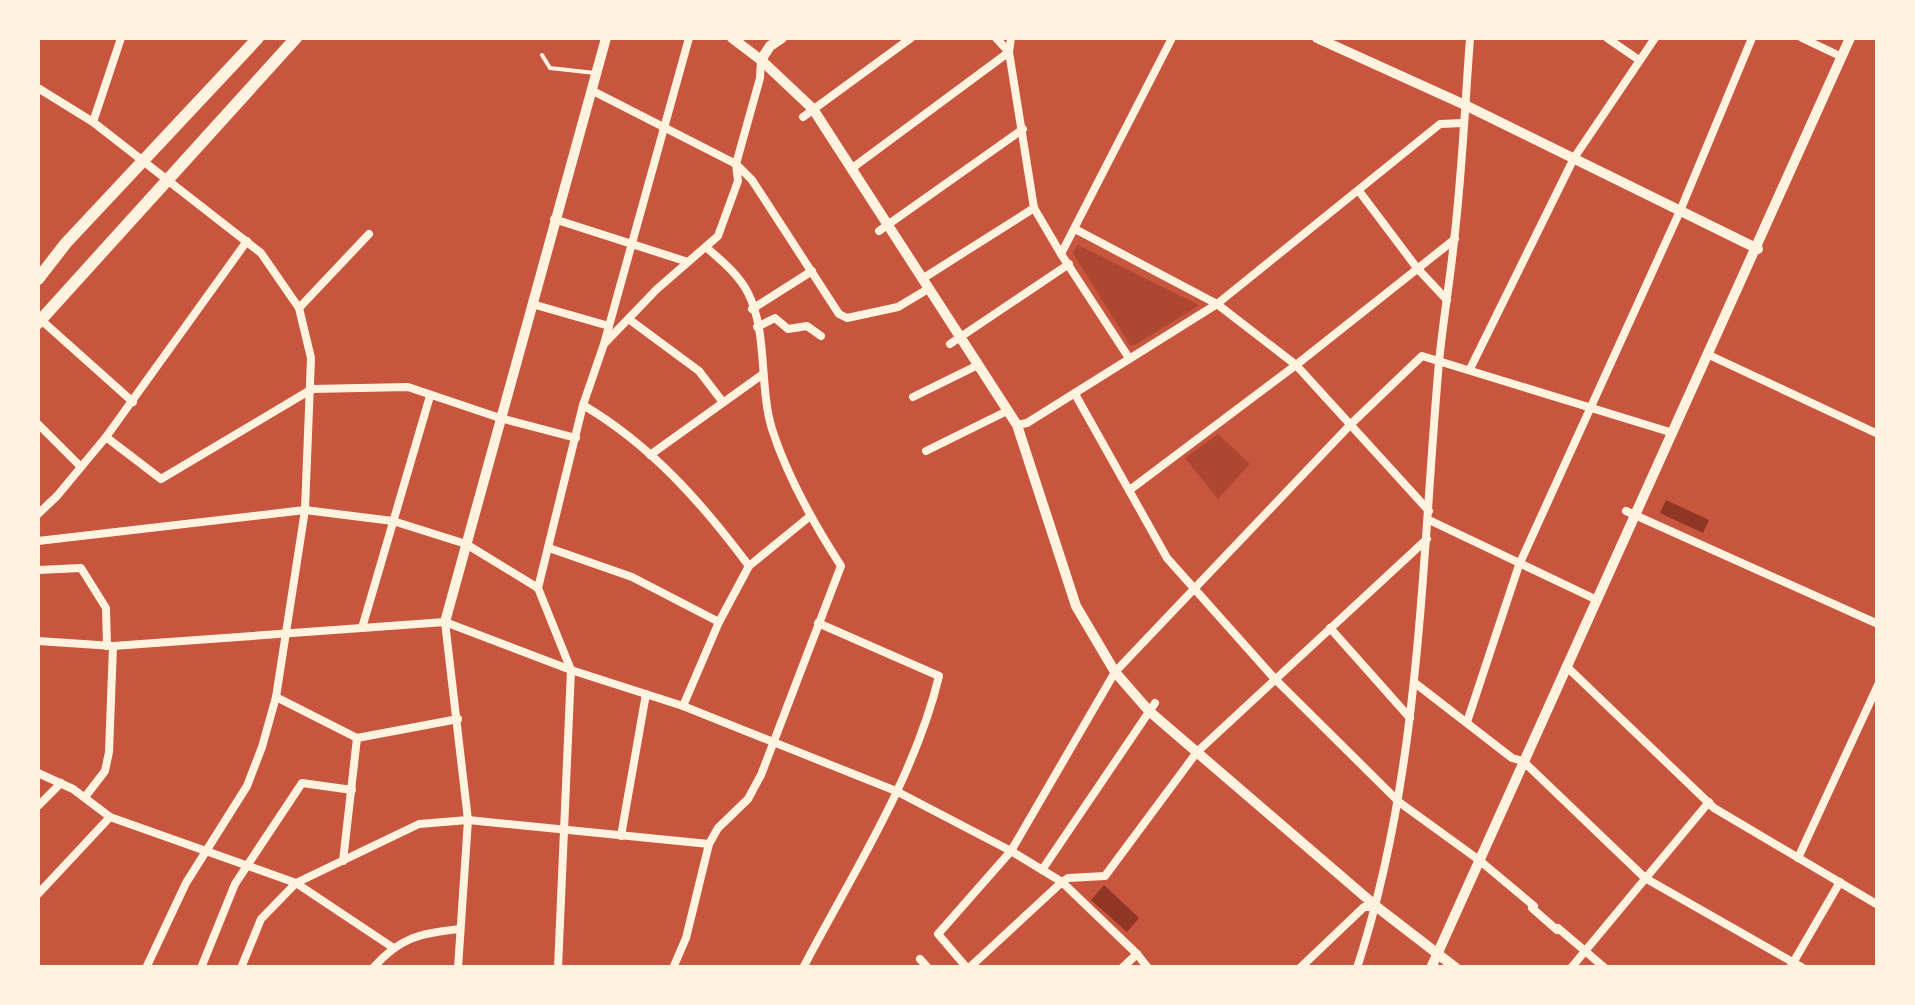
<svg xmlns="http://www.w3.org/2000/svg" width="1915" height="1005" font-family="'PT Sans Narrow',sans-serif">
	<style>
		.green { fill: #ae4732 }
		.water { fill: #8f3625 }
		.lines { fill: none; stroke-linecap: round; stroke-linejoin: round }
		.service { stroke: #fff3e0; stroke-width: 4 }
		.minor { stroke: #fff3e0; stroke-width: 8 }
		.tertiary { stroke: #fff3e0; stroke-width: 10 }
		.primary { stroke: #fff3e0; stroke-width: 12 }
	</style>
	<rect width="100%" height="100%" fill="#c8553d"/>
	<g class="green">
		<path d="M1078 245 1197 304 1198 306 1135 345H1130L1073 253Z"/>
		<path d="M1218 434 1250 464 1218 499 1185 458Z"/>
	</g>
	<g class="water">
		<path d="M1666 500 1709 520 1703 533 1660 513Z"/>
		<path d="M1104 885 1139 918 1127 932 1091 900Z"/>
	</g>
	<g class="lines">
		<path class="service" d="M542 55 550 68 595 73"/>
		<g class="minor">
			<path d="M1011 38 1009 52 1034 208 1061 254"/>
			<path d="M1607 38 1639 60"/>
			<path d="M1802 38 1842 57"/>
			<path d="M38 88 93 122 261 253 299 308 311 358 305 510 276 697 262 747 247 786 186 883 146 968"/>
			<path d="M591 90 736 164 752 180 839 314 847 318 898 307 928 289"/>
			<path d="M803 117 911 38"/>
			<path d="M93 122 121 38"/>
			<path d="M851 169 1009 52 996 38"/>
			<path d="M1359 191 1417 268 1447 300"/>
			<path d="M554 219 688 262"/>
			<path d="M1075 229 1217 304 1296 365 1429 511"/>
			<path d="M879 231 1023 129"/>
			<path d="M922 279 1034 208"/>
			<path d="M532 304 609 326"/>
			<path d="M299 308 369 234"/>
			<path d="M752 309 812 271"/>
			<path d="M40 319 133 402"/>
			<path d="M630 320 699 371 722 401"/>
			<path d="M757 327 775 318 788 329 807 326 821 336"/>
			<path d="M604 344 657 289 718 236 738 181 736 164 760 78 761 60"/>
			<path d="M950 344 1069 264"/>
			<path d="M1709 355 1878 434"/>
			<path d="M1129 358 1061 254 1172 38"/>
			<path d="M1470 369 1574 158 1655 38"/>
			<path d="M1075 394 1167 558 1274 678 1399 802 1479 860 1534 906 1532 908 1557 930 1558 928 1605 968"/>
			<path d="M913 397 978 365"/>
			<path d="M583 405C651 445 702 503 749 566"/>
			<path d="M38 424 81 467"/>
			<path d="M1017 425 1027 423 1217 304 1440 124 1463 123"/>
			<path d="M106 437 161 479 312 389 408 387 500 418 576 438"/>
			<path d="M926 451 1007 411"/>
			<path d="M650 455 763 374"/>
			<path d="M1131 489 1296 365 1455 239"/>
			<path d="M1626 511 1878 624"/>
			<path d="M38 514 57 496 106 437 247 241"/>
			<path d="M1429 520 1597 600"/>
			<path d="M38 541 305 510 393 521 466 544 538 588"/>
			<path d="M549 548 632 577 719 622"/>
			<path d="M38 570 81 568 106 608 107 646"/>
			<path d="M445 622 468 820 458 968"/>
			<path d="M362 628 430 396"/>
			<path d="M1330 628 1410 718"/>
			<path d="M38 641 113 646 445 622 571 670 683 706 896 791 1011 851 1062 882 1137 954 1148 968"/>
			<path d="M1566 666 1714 808 1878 905"/>
			<path d="M1415 683 1512 758 1523 761 1645 878 1803 968"/>
			<path d="M276 697 357 738 458 719"/>
			<path d="M683 706 719 622 749 566 809 517"/>
			<path d="M1467 722 1519 565 1680 211 1752 38"/>
			<path d="M38 773 73 789 110 817 296 883 392 947"/>
			<path d="M85 797 105 771 109 752 113 646"/>
			<path d="M38 806 61 783"/>
			<path d="M621 836 646 694"/>
			<path d="M1798 858 1878 685"/>
			<path d="M343 861 357 738"/>
			<path d="M1042 870 1155 703"/>
			<path d="M38 894 110 817"/>
			<path d="M920 959 928 968"/>
			<path d="M201 968 235 884 302 783 352 790"/>
			<path d="M241 968 261 919 296 883 419 824 468 820 709 844"/>
			<path d="M373 968C400 937 421 933 460 929"/>
			<path d="M558 968 571 670 538 588 583 405 604 344 689 38"/>
			<path d="M673 968 686 938 709 844 718 828 748 799 761 775 841 566C814 524 787 476 772 429 759 387 768 332 748 293 739 275 722 261 707 248"/>
			<path d="M803 968C852 874 914 780 939 676L818 623"/>
			<path d="M967 968 938 934 1011 851 1115 672 1351 424 1422 356 1673 433"/>
			<path d="M969 968 1062 882 1068 878 1105 876 1197 752 1427 539"/>
			<path d="M1122 968 1137 954"/>
			<path d="M1300 968 1364 907H1377"/>
			<path d="M1357 968C1421 771 1421 566 1439 362 1443 321 1450 281 1454 241 1462 174 1465 105 1470 38"/>
			<path d="M1571 968 1709 802"/>
			<path d="M1790 968 1840 882"/>
		</g>
		<g class="tertiary">
			<path d="M732 38 761 60 813 109 1017 425 1076 606 1115 672 1149 711 1377 907 1456 968"/>
			<path d="M1317 38 1465 105 1758 249"/>
			<path d="M761 60 770 46 782 38"/>
			<path d="M445 622 606 38"/>
			<path d="M1431 968 1850 38"/>
		</g>
		<g class="primary">
			<path d="M38 279 66 243 258 38"/>
			<path d="M38 323 296 38"/>
		</g>
	</g>
	<rect width="1915" height="1005" fill="none" stroke="#fff3e0" stroke-width="80"/>
</svg>
